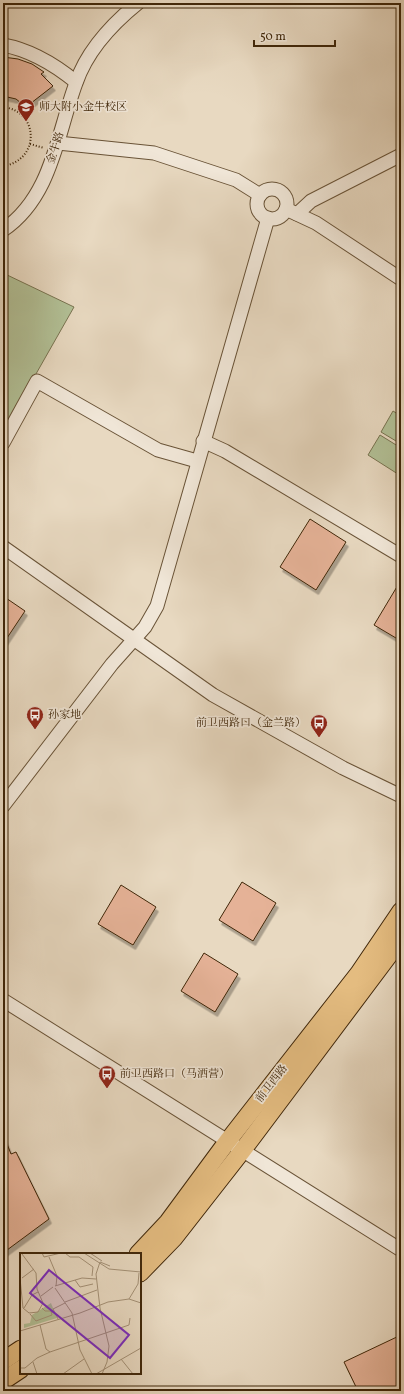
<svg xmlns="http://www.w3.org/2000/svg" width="404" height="1394" font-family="Vollkorn,'Noto Serif SC',serif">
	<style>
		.green { fill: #b2c096; stroke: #787350 }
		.building { fill: #e5b297; stroke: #3f2609; filter: url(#shadow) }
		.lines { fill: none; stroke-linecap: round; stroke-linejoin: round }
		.minor-casing { stroke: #695337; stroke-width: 15 }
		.major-casing { stroke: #3f2609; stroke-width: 19 }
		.path { stroke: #3f2609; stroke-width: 2; stroke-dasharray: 1 2; stroke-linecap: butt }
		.minor { stroke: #f0e6d7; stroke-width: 13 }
		.major { stroke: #e4bc80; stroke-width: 17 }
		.labels { text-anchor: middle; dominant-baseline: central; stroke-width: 3.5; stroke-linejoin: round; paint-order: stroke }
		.poi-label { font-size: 11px; fill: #3f2609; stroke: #f0e6d7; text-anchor: start }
		.street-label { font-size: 11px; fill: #3f2609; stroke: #f0e6d7 }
		.inset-road { fill: none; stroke: #a49177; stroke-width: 1 }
		.view { fill: #7b2cbf; fill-opacity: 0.15; stroke: #7b2cbf; stroke-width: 2 }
		.inset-edge { fill: none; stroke: #3f2609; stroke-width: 2 }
	</style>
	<defs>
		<filter id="shadow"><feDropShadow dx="2.5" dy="4.5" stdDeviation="0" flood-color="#0004"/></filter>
	</defs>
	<rect width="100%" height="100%" fill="#e8d9c1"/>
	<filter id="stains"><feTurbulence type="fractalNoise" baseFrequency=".005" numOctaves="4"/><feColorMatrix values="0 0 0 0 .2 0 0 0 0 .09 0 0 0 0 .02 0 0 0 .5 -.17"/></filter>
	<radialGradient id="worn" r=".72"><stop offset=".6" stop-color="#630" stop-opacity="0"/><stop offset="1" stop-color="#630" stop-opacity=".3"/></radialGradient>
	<g class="green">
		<path d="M3 273 74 307 3 432Z"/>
		<path d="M393 411 401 416V444L381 432Z"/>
		<path d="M380 435 401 448V476L368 455Z"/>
	</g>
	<g class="building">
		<path d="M3 57 18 59 32 64 44 72 41 74 53 86 26 107 16 99 3 96Z"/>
		<path d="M310 519 346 542 316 590 280 567Z"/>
		<path d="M401 580V641L374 625Z"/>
		<path d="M3 596 25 611 3 644Z"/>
		<path d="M242 882 276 903 253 941 219 920Z"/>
		<path d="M121 885 156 907 133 945 98 924Z"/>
		<path d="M204 953 238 974 215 1012 181 991Z"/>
		<path d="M3 1134 11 1154 16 1152 49 1219 3 1253Z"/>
		<path d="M401 1335V1386L391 1391H358L344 1362Z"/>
	</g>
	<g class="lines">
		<g class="minor-casing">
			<g id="minor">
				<path d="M3 45C31 50 54 64 76 82"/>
				<path d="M58 143 154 153 236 180 260 195"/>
				<circle cx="272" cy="204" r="15"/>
				<path d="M286 209 316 223 401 279"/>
				<path d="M297 214 311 201 401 155"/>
				<path d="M3 230C52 197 57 134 76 83 87 51 112 24 138 3"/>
				<path d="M203 441 225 451 401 556"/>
				<path d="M3 443 37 381 158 450 197 461"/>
				<path d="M3 547 213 695 343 768 401 796"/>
				<path d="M3 806 112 664 145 627 157 606 268 218"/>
				<path d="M3 1000 401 1250"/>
			</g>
		</g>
		<g class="major-casing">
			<g id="major">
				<path d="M138 1254 168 1222 227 1142 359 973 401 911"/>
				<path d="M140 1273 174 1238 242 1151 401 939"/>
				<path d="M3 1361 21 1349"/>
				<path d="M3 1381 21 1369"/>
			</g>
		</g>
		<g class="path">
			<path d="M3 107C40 111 40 161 3 166"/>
			<path d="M30 144 44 148"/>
		</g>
		<use href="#minor" class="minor"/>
		<use href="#major" class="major"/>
	</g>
	<defs>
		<g id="school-pin" transform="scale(0.9)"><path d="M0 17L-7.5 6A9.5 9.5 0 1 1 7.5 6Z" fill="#8f2418" stroke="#f0e6d7"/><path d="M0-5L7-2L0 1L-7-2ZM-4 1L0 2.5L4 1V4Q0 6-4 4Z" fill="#fff"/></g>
		<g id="bus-pin" transform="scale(0.9)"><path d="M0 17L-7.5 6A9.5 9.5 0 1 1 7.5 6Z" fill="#8f2418" stroke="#f0e6d7"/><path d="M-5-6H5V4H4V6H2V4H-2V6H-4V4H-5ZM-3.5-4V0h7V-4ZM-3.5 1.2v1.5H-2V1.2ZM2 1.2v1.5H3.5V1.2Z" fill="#fff"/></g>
	</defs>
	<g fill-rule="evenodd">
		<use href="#school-pin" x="26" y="107"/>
		<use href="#bus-pin" x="35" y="715"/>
		<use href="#bus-pin" x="319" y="723"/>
		<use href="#bus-pin" x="107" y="1074"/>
	</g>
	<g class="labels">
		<g class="poi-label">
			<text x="39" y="107">师大附小金牛校区</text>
			<text x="48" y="715">孙家地</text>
			<text x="306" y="723" text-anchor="end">前卫西路口（金兰路）</text>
			<text x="120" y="1074">前卫西路口（马洒营）</text>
		</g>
		<g class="street-label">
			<text transform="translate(56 148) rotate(-72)">金牛路</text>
			<text transform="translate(272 1084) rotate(-52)">前卫西路</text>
		</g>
	</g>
	<g transform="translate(20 1253)">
		<rect width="121" height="121" fill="#e8d9c1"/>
		<path d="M31 50 37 65 4 75V71L10 70 12 62Z" fill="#b2c096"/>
		<path class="inset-road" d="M22 0 24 4 41 0M45 0 50 4H59L73 14 72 23M64 0 89 16 121 19M70 0 82 8M29 4 37 23 36 33M0 25 3 55 9 60 18 59 23 50 17 36 16 20 2 1M2 25 14 16M55 27 60 34 73 31M35 33 62 25 76 26M35 35 52 60 60 97 72 121M21 43 33 34M109 46 121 50M45 49 77 37M4 55 12 42 18 39M10 61 16 68 32 62 31 58H25L22 55M38 66 33 56 45 50M20 72 26 96 30 99M0 78 60 60 88 49 109 46 118 31 119 20M101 106 113 121M13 109 17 121M0 115H5L17 105 30 99 109 72 110 65M43 121 64 106M76 121 121 95M82 121 87 109 89 93 80 55 76 21 80 9 90 13"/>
		<path class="view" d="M29 17 109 82 90 105 10 40Z"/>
		<rect width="121" height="121" class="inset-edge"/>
	</g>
	<rect width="404" height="1394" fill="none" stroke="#e8d9c1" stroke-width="16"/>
	<rect x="4" y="4" width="396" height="1386" fill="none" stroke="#3f2609" stroke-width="2"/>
	<rect x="8" y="8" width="388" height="1378" fill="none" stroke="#3f2609"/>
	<path d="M254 40v6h81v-6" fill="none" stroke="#3f2609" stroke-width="2"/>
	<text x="260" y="40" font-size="12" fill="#3f2609" stroke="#f0e6d7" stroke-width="3" paint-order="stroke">50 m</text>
	<rect width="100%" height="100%" filter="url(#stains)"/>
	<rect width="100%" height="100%" fill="url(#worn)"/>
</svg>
